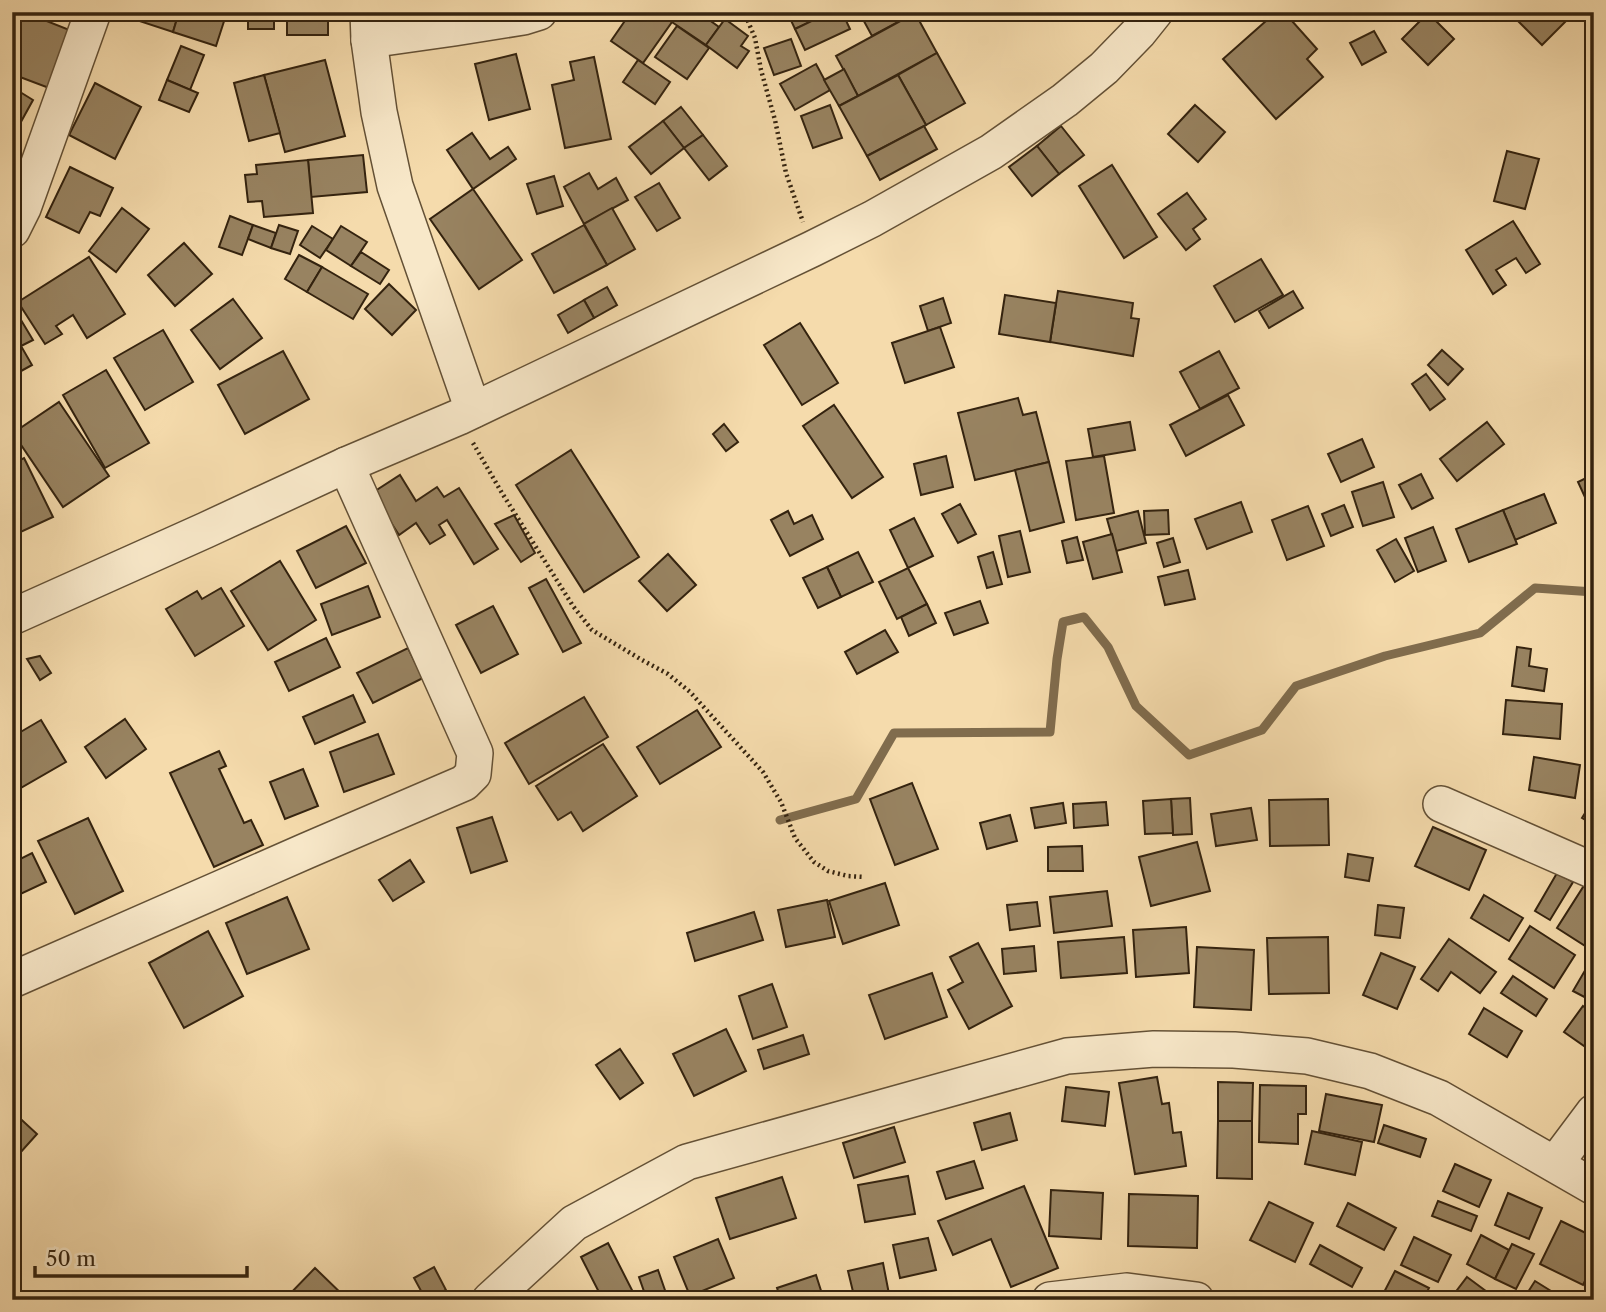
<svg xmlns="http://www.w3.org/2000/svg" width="1606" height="1312" font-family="'Libre Caslon Text',serif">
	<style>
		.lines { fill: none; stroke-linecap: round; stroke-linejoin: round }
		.stream { stroke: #806c4d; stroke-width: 9 }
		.building { fill: #988361; stroke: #34230f; stroke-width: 2 }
		.minor-casing { stroke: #645136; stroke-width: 38 }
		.path { stroke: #34230f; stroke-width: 4.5; stroke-dasharray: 2 3.5; stroke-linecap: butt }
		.minor { stroke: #f8e8c9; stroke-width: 35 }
	</style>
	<rect width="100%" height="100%" fill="#f5dbac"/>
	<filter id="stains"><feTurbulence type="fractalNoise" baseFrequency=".00286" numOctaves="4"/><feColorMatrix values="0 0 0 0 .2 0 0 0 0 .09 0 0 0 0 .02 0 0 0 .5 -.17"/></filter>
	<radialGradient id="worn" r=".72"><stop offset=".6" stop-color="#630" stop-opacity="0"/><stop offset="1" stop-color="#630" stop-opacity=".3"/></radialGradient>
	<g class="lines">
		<path class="stream" d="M780 820 856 799 894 733 1050 732 1057 659 1063 622 1084 617 1108 647 1136 706 1189 755 1262 730 1296 686 1385 656 1480 633 1535 588 1594 592"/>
	</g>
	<g class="building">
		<path d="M12 12H24L72 31 49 88 12 74Z"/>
		<path d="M129 12H179L173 32 127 17Z"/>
		<path d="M179 12H227L216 46 173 32Z"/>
		<rect x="248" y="12" width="26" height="17"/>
		<rect x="287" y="12" width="41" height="23"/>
		<path d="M631 12H657L672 22 643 63 611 41Z"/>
		<path d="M657 12H698L719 27 706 45Z"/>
		<path d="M787 12H819L821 17 795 29Z"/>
		<path d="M830 12H842L850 29 805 50 795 29Z"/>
		<path d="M859 12H915V13L872 36Z"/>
		<path d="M1276 12H1284L1317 49 1307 59 1323 77 1276 119 1223 59Z"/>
		<path d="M1509 12H1575L1542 45Z"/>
		<path d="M915 13 937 53 858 96 836 56Z"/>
		<path d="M1428 13 1454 39 1428 65 1402 39Z"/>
		<path d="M725 19 748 36 741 46 749 51 737 68 706 45Z"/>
		<path d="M677 26 709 48 687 79 655 57Z"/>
		<path d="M1374 31 1386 52 1362 65 1350 43Z"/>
		<path d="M791 39 801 66 774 75 764 48Z"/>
		<path d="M181 46 204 55 190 90 167 80Z"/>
		<path d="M937 53 965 103 926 125 898 75Z"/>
		<path d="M516 54 530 109 489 120 475 64Z"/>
		<path d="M594 57 611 139 565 148 552 85 574 80 570 62Z"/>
		<path d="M325 60 345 136 285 152 264 75Z"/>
		<path d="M638 60 670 82 655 104 623 82Z"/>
		<path d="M816 64 830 90 795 110 780 84Z"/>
		<path d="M844 69 858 96 839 106 824 80Z"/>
		<path d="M264 75 280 133 249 141 234 83Z"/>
		<path d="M898 75 926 125 867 156 839 106Z"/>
		<path d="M167 80 198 93 189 112 159 100Z"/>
		<path d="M95 83 141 107 115 159 69 135Z"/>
		<path d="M12 87 33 100 17 129 12 126Z"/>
		<path d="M830 105 842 138 813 148 801 116Z"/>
		<path d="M1195 105 1225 132 1198 162 1168 134Z"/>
		<path d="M681 107 703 135 684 148 663 121Z"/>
		<path d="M663 121 684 148 651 174 629 147Z"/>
		<path d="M924 126 937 149 880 180 867 156Z"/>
		<path d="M1061 126 1084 155 1059 174 1037 146Z"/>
		<path d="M472 133 490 159 508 147 516 159 473 189 447 150Z"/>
		<path d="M703 135 727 166 709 180 684 148Z"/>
		<path d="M1037 146 1059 174 1032 196 1009 167Z"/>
		<path d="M1507 151 1539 159 1525 209 1494 201Z"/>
		<path d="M363 155 367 192 311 197 308 160Z"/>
		<path d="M308 160 313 213 264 217 262 201 248 202 245 175 257 174 256 165Z"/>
		<path d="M1112 165 1157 237 1124 258 1079 186Z"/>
		<path d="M70 167 113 188 100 216 90 212 79 233 46 217Z"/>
		<path d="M589 173 598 189 616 178 628 200 584 224 564 187Z"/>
		<path d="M554 176 563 206 537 214 527 184Z"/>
		<path d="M659 183 680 218 657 231 635 197Z"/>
		<path d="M473 189 522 260 479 289 430 219Z"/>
		<path d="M1187 193 1206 219 1193 229 1200 239 1186 250 1158 214Z"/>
		<path d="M122 208 149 229 116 272 89 251Z"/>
		<path d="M612 208 635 249 607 265 584 224Z"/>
		<path d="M230 216 253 225 242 255 219 247Z"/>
		<path d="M1513 221 1540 264 1526 273 1516 258 1496 270 1506 285 1493 294 1466 250Z"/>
		<path d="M253 225 276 233 271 248 248 239Z"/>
		<path d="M279 225 298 231 290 254 271 248Z"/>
		<path d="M584 225 607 265 554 293 532 254Z"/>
		<path d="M312 226 333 239 320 258 300 245Z"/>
		<path d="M341 226 367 242 351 266 326 250Z"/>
		<path d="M184 243 212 274 175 306 148 275Z"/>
		<path d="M361 252 389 270 380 284 351 266Z"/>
		<path d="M299 255 322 267 307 292 285 279Z"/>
		<path d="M89 257 125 314 87 338 73 315 56 326 62 334 45 344 18 302Z"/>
		<path d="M1261 259 1283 295 1235 322 1214 286Z"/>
		<path d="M322 267 368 294 353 319 307 292Z"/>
		<path d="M389 284 416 310 392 335 365 309Z"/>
		<path d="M607 287 617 305 594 318 584 300Z"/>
		<path d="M1058 291 1133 303 1131 318 1139 319 1133 356 1050 342Z"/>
		<path d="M1293 291 1303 308 1269 328 1259 311Z"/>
		<path d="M1005 295 1056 303 1050 342 999 334Z"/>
		<path d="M943 298 951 323 928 331 920 306Z"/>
		<path d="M233 299 262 338 220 369 191 330Z"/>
		<path d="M584 300 594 318 568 333 558 315Z"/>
		<path d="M12 305 33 340 21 346 32 365 12 376Z"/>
		<path d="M800 323 838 383 802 405 764 345Z"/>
		<path d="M940 327 954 367 905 383 892 343Z"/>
		<path d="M163 330 193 382 145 410 114 358Z"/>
		<path d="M1442 350 1463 369 1448 385 1428 365Z"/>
		<path d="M283 351 309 399 245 434 218 385Z"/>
		<path d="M1219 351 1239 388 1200 409 1180 372Z"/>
		<path d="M106 370 149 443 105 468 63 395Z"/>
		<path d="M1426 374 1445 399 1430 410 1412 384Z"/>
		<path d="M1228 395 1244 425 1186 456 1170 425Z"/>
		<path d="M1018 398 1023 415 1036 412 1049 462 975 480 958 413Z"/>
		<path d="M59 402 109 476 63 507 13 433Z"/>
		<path d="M834 405 883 477 852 498 803 426Z"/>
		<path d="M1130 422 1135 450 1093 457 1088 429Z"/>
		<path d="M1487 422 1504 444 1457 481 1440 459Z"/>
		<path d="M724 424 738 442 726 451 713 434Z"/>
		<path d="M1362 439 1374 467 1341 482 1328 454Z"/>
		<path d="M571 450 639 557 584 592 516 485Z"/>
		<path d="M946 456 953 487 921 495 914 464Z"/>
		<path d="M1104 456 1114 513 1076 520 1066 461Z"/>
		<path d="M24 458 53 517 12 536V464Z"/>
		<path d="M1049 462 1064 522 1030 531 1015 470Z"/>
		<path d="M1421 474 1433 498 1412 509 1399 485Z"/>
		<path d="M400 475 416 501 437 487 444 497 459 488 498 549 474 564 447 520 439 525 445 535 430 544 416 523 399 535 372 493Z"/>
		<path d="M1588 477 1594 489V507L1590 508 1578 482Z"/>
		<path d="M1383 482 1394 517 1363 526 1352 492Z"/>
		<path d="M1544 494 1556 523 1515 540 1503 510Z"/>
		<path d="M1241 502 1252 532 1207 549 1195 519Z"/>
		<path d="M960 504 976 534 958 543 942 514Z"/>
		<path d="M1344 505 1353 527 1331 536 1322 514Z"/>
		<path d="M1308 506 1324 546 1287 560 1272 520Z"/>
		<path d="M1168 510 1169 534 1145 535 1144 511Z"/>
		<path d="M1503 510 1517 544 1469 562 1456 529Z"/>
		<path d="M788 511 794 524 812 515 823 539 790 556 771 520Z"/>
		<path d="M1138 511 1146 543 1116 551 1107 519Z"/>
		<path d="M514 515 535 553 521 562 495 524Z"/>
		<path d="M914 518 933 556 908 568 890 530Z"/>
		<path d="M346 526 366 563 316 588 297 551Z"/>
		<path d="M1433 527 1446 561 1418 572 1405 538Z"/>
		<path d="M1020 531 1030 572 1008 577 999 536Z"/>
		<path d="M1112 534 1122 572 1093 579 1083 542Z"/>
		<path d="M1077 537 1083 560 1067 563 1062 541Z"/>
		<path d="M1173 538 1180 562 1164 567 1157 543Z"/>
		<path d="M1396 539 1414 571 1395 582 1377 550Z"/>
		<path d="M858 552 873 582 841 597 827 567Z"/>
		<path d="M993 552 1002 584 987 588 978 557Z"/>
		<path d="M668 554 696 585 667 611 639 581Z"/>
		<path d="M280 561 316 620 268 650 231 591Z"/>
		<path d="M827 567 841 597 818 608 803 578Z"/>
		<path d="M908 568 927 604 897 619 879 582Z"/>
		<path d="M1188 570 1195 599 1165 605 1158 577Z"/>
		<path d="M546 579 581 643 563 652 529 588Z"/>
		<path d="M368 586 380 617 332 635 321 604Z"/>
		<path d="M221 588 244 626 195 656 166 609 197 591 202 599Z"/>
		<path d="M980 601 988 623 954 635 945 613Z"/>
		<path d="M927 604 936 623 909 636 901 617Z"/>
		<path d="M493 606 518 654 481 673 456 625Z"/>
		<path d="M885 630 898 652 857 674 845 652Z"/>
		<path d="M326 638 340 667 289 691 275 662Z"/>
		<path d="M1517 647 1531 649 1529 666 1547 669 1544 691 1512 686Z"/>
		<path d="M408 648 423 678 373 703 357 673Z"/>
		<path d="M40 656 51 673 40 680 27 659Z"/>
		<path d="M353 695 365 722 315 744 303 717Z"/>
		<path d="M584 697 608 737 529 784 505 743Z"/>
		<path d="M1506 700 1562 704 1560 739 1503 734Z"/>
		<path d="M697 710 721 747 660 784 637 747Z"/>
		<path d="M125 719 146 749 106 778 85 747Z"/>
		<path d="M41 720 66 762 12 793V737Z"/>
		<path d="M378 734 394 774 344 792 330 752Z"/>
		<path d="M603 744 637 796 583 831 571 812 558 820 536 786Z"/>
		<path d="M219 751 226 766 219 769 244 823 251 820 263 845 214 867 170 773Z"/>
		<path d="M1534 757 1580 765 1575 798 1529 790Z"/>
		<path d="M303 769 318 806 285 819 270 782Z"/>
		<path d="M912 783 938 849 895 865 870 799Z"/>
		<path d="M1190 798 1192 834 1173 835 1171 799Z"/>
		<path d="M1171 799 1173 833 1145 834 1143 801Z"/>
		<path d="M1328 799 1329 845 1270 846 1269 800Z"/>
		<path d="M1594 799V825L1582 818Z"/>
		<path d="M1106 802 1108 825 1074 828 1073 804Z"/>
		<path d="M1063 803 1066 823 1035 828 1031 808Z"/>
		<path d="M1251 808 1257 840 1216 846 1211 814Z"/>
		<path d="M1010 815 1017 841 987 849 980 823Z"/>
		<path d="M492 817 507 861 471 873 457 828Z"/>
		<path d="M88 818 123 891 75 914 38 841Z"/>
		<path d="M1433 827 1486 850 1469 890 1415 866Z"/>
		<path d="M1197 842 1210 891 1151 906 1139 857Z"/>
		<path d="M1082 846 1083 871H1048V847Z"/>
		<path d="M32 853 46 882 12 898V863Z"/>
		<path d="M1348 854 1373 858 1369 881 1345 877Z"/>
		<path d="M410 860 424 882 393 901 379 880Z"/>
		<path d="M1557 873 1573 882 1550 920 1535 911Z"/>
		<path d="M885 883 899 925 843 944 829 901Z"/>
		<path d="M1585 884 1594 890V942L1590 949 1557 928Z"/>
		<path d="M1107 891 1112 926 1054 933 1050 897Z"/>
		<path d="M1484 895 1523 918 1509 941 1471 918Z"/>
		<path d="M287 897 309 949 247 974 226 923Z"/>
		<path d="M827 900 835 937 786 947 778 910Z"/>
		<path d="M1037 902 1040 926 1010 930 1007 905Z"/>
		<path d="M1378 905 1404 908 1400 938 1375 935Z"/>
		<path d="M754 912 763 940 695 961 687 933Z"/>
		<path d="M1530 926 1575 955 1554 988 1509 959Z"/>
		<path d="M1186 927 1189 973 1136 977 1133 930Z"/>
		<path d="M208 931 243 996 184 1028 149 963Z"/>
		<path d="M1124 937 1127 973 1061 978 1058 942Z"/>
		<path d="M1328 937 1329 993 1269 994 1267 938Z"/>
		<path d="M1449 939 1496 972 1480 993 1451 972 1438 991 1421 979Z"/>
		<path d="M978 943 1012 1006 969 1029 948 990 963 982 950 957Z"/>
		<path d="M1034 946 1036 971 1004 974 1002 949Z"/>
		<path d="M1197 947 1254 950 1251 1010 1194 1007Z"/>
		<path d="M1381 953 1415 967 1397 1009 1363 995Z"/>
		<path d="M1587 967 1594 971V1002L1573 991Z"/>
		<path d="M932 973 947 1017 885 1039 869 995Z"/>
		<path d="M1513 976 1547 999 1536 1016 1501 993Z"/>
		<path d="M772 984 787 1027 753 1039 739 996Z"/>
		<path d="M1583 1006 1594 1014V1038L1587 1048 1564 1032Z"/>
		<path d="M1484 1008 1522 1031 1507 1057 1469 1034Z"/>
		<path d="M726 1029 746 1071 694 1096 673 1054Z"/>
		<path d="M803 1035 809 1054 764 1069 758 1050Z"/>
		<path d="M620 1049 643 1083 620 1099 596 1065Z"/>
		<path d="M1157 1077 1162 1104 1169 1103 1173 1133 1181 1132 1186 1166 1135 1174 1119 1083Z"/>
		<path d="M1218 1082 1253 1083 1252 1121H1218Z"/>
		<path d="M1260 1085 1306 1086V1114H1298V1144L1259 1142Z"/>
		<path d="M1066 1087 1109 1092 1105 1126 1062 1121Z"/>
		<path d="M1326 1094 1382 1105 1374 1142 1319 1131Z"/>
		<path d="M12 1111 37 1134 12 1162Z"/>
		<path d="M1010 1113 1017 1140 982 1150 974 1123Z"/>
		<path d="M1218 1121H1252V1179L1217 1178Z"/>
		<path d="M1384 1125 1426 1139 1420 1157 1378 1143Z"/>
		<path d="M894 1127 905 1162 854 1178 843 1143Z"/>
		<path d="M1312 1131 1362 1142 1355 1175 1305 1164Z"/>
		<path d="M974 1161 983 1188 946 1199 937 1172Z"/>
		<path d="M1455 1164 1491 1180 1479 1207 1443 1191Z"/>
		<path d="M908 1176 915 1214 865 1222 858 1185Z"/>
		<path d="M782 1177 796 1218 730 1239 716 1198Z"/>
		<path d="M1024 1186 1058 1268 1011 1287 991 1239 953 1255 938 1221Z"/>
		<path d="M1051 1190 1103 1193 1101 1239 1049 1236Z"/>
		<path d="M1508 1193 1542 1208 1529 1239 1495 1225Z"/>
		<path d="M1129 1194 1198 1196 1197 1248 1128 1246Z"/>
		<path d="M1438 1201 1477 1216 1471 1231 1432 1216Z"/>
		<path d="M1269 1202 1313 1223 1295 1262 1250 1240Z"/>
		<path d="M1348 1203 1396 1228 1384 1250 1337 1226Z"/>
		<path d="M1561 1221 1594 1237V1262L1583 1285 1540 1264Z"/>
		<path d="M1481 1235 1509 1250 1495 1279 1467 1264Z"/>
		<path d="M1414 1237 1451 1255 1438 1282 1401 1265Z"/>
		<path d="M928 1238 936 1270 900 1278 893 1245Z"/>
		<path d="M718 1239 734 1278 690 1296 674 1257Z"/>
		<path d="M608 1243 634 1294 623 1300H603L581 1257Z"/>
		<path d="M1512 1244 1534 1254 1516 1289 1495 1279Z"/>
		<path d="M1320 1245 1362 1268 1352 1287 1310 1264Z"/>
		<path d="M883 1263 889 1294 864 1300H855L848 1271Z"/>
		<path d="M434 1267 446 1290 426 1300 414 1278Z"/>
		<path d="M315 1268 348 1300H284Z"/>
		<path d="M658 1270 667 1296 655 1300H647L639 1277Z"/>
		<path d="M1395 1271 1429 1288 1423 1300H1380Z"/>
		<path d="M816 1275 824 1300H781L777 1288Z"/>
		<path d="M1467 1277 1498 1300H1454L1451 1298Z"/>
		<path d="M1535 1281 1559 1296 1556 1300H1539L1528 1292Z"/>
	</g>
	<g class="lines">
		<g class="minor-casing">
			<g id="minor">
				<path d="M368 12 369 40 379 112 395 186 473 410"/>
				<path d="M369 40 454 28 523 17 539 12"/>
				<path d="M12 230 23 208 93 12"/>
				<path d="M12 617 206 530 346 465 459 417 812 249 872 219 991 152 1065 100 1104 68 1139 32 1155 12"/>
				<path d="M1441 804 1594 871"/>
				<path d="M12 980 306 851 464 783 473 774 475 753 346 465"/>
				<path d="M1555 1164 1594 1112"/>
				<path d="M490 1300 574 1223 687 1162 1067 1056 1154 1049 1234 1050 1307 1056 1370 1071 1439 1098 1594 1187"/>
				<path d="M1050 1300 1127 1291 1196 1300"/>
			</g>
		</g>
		<g class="path">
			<path d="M741 12 747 19 755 38 761 70 775 120 786 173 803 222"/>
			<path d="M473 443 502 493 573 606 592 630 642 660 668 674 690 692 763 772 781 802 795 838 814 862 828 871 848 876 864 877"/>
		</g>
		<use href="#minor" class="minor"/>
	</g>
	<rect width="1606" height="1312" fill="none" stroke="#f5dbac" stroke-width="42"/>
	<rect x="14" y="14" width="1578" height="1284" fill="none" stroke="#34230f" stroke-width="3.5"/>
	<rect x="21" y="21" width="1564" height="1270" fill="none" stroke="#34230f" stroke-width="2"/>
	<path d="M35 1266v10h212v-10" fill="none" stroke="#34230f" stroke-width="3.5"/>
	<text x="46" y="1266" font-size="21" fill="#34230f" stroke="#f8e8c9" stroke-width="5" paint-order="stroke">50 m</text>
	<rect width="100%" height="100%" filter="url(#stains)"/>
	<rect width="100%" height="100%" fill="url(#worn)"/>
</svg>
